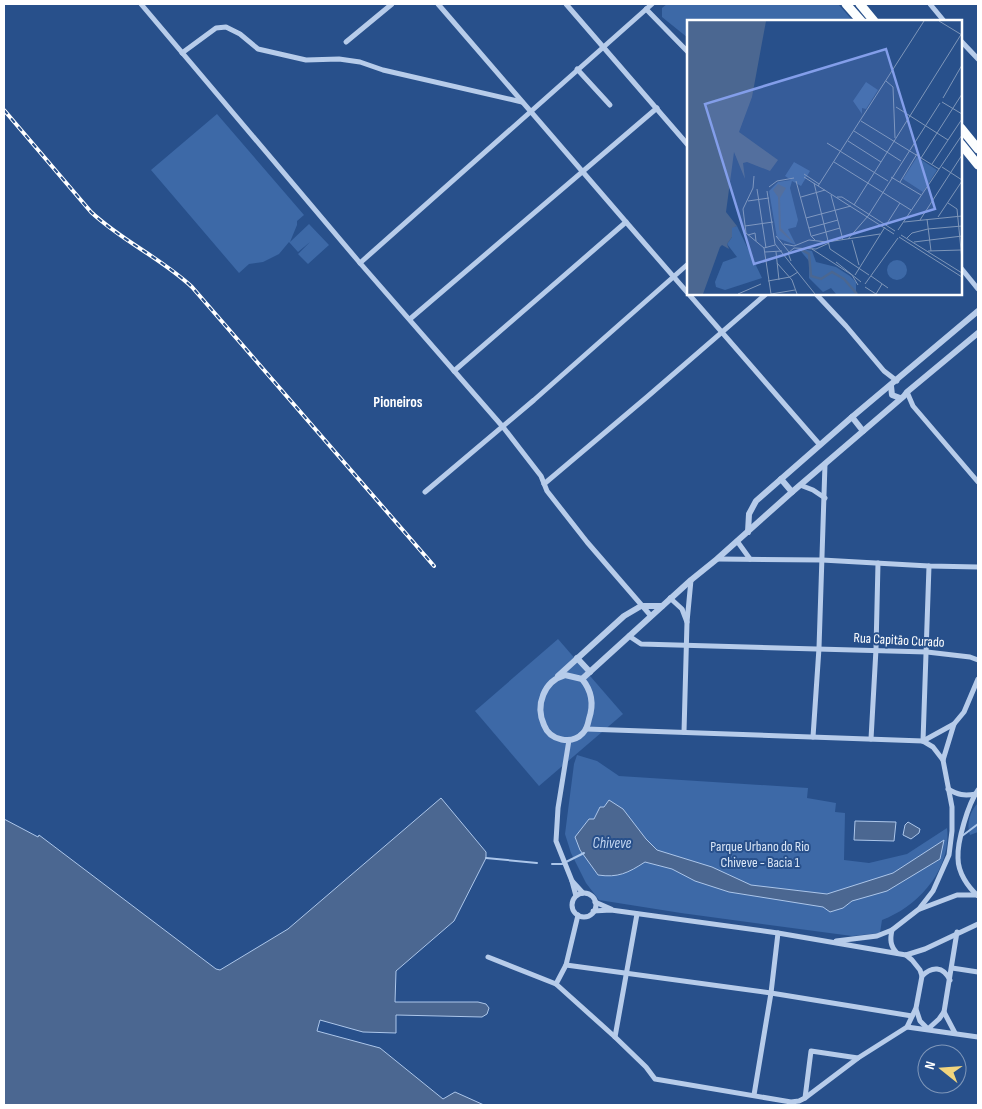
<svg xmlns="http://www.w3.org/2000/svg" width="982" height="1109" font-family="'Sofia Sans Condensed',sans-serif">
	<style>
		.green { fill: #3d69a7 }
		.water { fill: #4b6791; stroke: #acc6ea }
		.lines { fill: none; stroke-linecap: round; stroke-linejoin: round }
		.stream { stroke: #acc6ea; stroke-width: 2 }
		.minor { stroke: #b7ccea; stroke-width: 5 }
		.tertiary { stroke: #b7ccea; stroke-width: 6 }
		.trunk { stroke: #fcfefe; stroke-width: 9 }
		.rail-casing { stroke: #fff; stroke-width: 4 }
		.rail { stroke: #28508b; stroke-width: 2; stroke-dasharray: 5.5; stroke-linecap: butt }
		.labels { text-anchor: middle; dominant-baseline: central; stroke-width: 4; stroke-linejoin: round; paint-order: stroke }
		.street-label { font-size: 14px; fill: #fff; stroke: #28508b }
		.park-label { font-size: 14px; fill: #dbe7f7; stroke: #28508b }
		.neighbourhood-label { font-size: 15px; font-weight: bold; fill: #fff; stroke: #28508b }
		.water-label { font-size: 15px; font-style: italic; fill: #c3d6f1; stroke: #28508b }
		.inset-river { fill: none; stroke: #4b6791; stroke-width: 2.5 }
		.inset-road { fill: none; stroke: #7e96b9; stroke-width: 1 }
		.view { fill: #839eea; fill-opacity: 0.15; stroke: #839eea; stroke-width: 2.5 }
		.inset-edge { fill: none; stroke: #fff; stroke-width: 2.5 }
	</style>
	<rect width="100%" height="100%" fill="#28508b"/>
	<g class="green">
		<path d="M667 4H838L853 21H688V38L662 17V8Z"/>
		<path d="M217 114 304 215 297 221V225L290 242 309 224 329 245 308 264 298 254 310 242 298 252 289 242 279 254 263 262 249 264 239 273 151 170Z"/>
		<path d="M558 639 623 714 539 786 475 711Z"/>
		<path d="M577 755 597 761 619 776 808 788 807 798 836 803 835 812 845 813 844 860 869 863 907 854 947 828C952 869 918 907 882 920L880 933 852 936 681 913 599 900 586 883 571 853 565 834 574 764Z"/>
		<path d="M978 803V832L970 835C966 824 970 811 978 803Z"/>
	</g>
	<g class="water">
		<path d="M441 798 486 852V858L454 921 396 971 395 1002H478L486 1004 489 1008 487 1014 482 1017 396 1015V1033L363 1032 320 1020 317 1031 380 1048 443 1099 455 1092 484 1105H4V819L38 837 39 835 216 969 220 970 288 929Z"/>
		<path d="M609 800 623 809 646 839 657 850 712 867 751 885 827 894 893 873 944 840 940 859 887 891 852 901 843 908 830 912 823 907 729 892 695 881 672 869 645 862C628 873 618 878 598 875L580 850 575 837 589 819H594L600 807H604Z"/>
		<path d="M855 821 896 822 894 841 854 840Z"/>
		<path d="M908 822 920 829 919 833 911 839 903 835 905 825Z"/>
	</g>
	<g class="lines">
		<g class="stream">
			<path d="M962 836 978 824"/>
			<path d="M486 858 537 863"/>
			<path d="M552 864H562L584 853"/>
		</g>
		<g class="minor">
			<path d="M141 4 360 263 503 427 541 476 547 491 587 542 651 616"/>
			<path d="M438 4 626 222 454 371"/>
			<path d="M566 4 688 145"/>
			<path d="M930 4 944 21"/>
			<path d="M646 9 688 52"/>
			<path d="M961 41 978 59"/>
			<path d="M346 42 392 4"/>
			<path d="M182 53 216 28 226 27 240 34 258 49 306 60 339 59 360 62 383 70 522 102"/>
			<path d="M577 69 610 105"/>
			<path d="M626 222 820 445"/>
			<path d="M360 263 652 4"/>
			<path d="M961 268 978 289"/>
			<path d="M816 294 846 326 884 371 897 381"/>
			<path d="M410 319 657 108"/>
			<path d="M907 392 913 406 978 482"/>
			<path d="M544 484 647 397 766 294"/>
			<path d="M800 485 813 490 825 498"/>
			<path d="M425 492 534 400 688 264"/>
			<path d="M737 541 750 559"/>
			<path d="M717 559 822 560 929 566 978 567"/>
			<path d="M670 598 682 609 687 622"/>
			<path d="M629 636 641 644 927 652 970 657 978 660"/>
			<path d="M586 729 923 741 933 747 943 760"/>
			<path d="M684 732 687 622 691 580"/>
			<path d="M813 737 819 648 825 464"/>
			<path d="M871 739 876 649 878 563"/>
			<path d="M569 740 558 808 556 841 572 881 576 896"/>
			<path d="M923 741 929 566"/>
			<path d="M923 741 954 724"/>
			<path d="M948 789C958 795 964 796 976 794"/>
			<path d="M978 790C968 804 957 842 958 858 958 873 968 887 978 896"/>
			<path d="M572 881 583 893"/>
			<circle cx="584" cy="905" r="12"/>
			<path d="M595 902 611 909"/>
			<path d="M920 909 957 895H977"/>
			<path d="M593 911 611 910 778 933 906 955 925 949 978 924"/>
			<path d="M892 930C890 939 890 946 897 953"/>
			<path d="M836 941 877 936 892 930 919 909 933 891 949 855 952 831V807L943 760 954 724 964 712 978 679"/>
			<path d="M488 957 556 984 615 1037 646 1067 655 1079 791 1102 799 1101 805 1098 858 1058 907 1027 916 1008 922 976 920 970 912 960 906 955"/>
			<path d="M566 965 771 993 912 1016"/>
			<path d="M952 968 978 972"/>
			<path d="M922 976C932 966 943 966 950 980"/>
			<path d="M556 984 566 965 578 915"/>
			<path d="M916 1009 920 1021 928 1029"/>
			<path d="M944 1012 955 1033"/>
			<path d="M907 1027 978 1037"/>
			<path d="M928 1029 939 1019 944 1012 957 932"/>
			<path d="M615 1037 637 914"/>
			<path d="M754 1095 771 993 778 933"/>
			<path d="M805 1098 811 1051 858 1058"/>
		</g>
		<g class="tertiary">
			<path d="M891 386 892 395 900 398"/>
			<path d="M852 417 863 431"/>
			<path d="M781 479 792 492"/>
			<path d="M748 532 749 514 756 501 852 417 978 311"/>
			<path d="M577 658 590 672"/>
			<path d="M565 675 582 679C592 691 594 704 589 719 588 724 587 729 583 733 572 745 550 741 544 725 535 705 544 681 565 675Z"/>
			<path d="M558 676 624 616 641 606H662"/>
			<path d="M582 679 691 580 717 559 792 492 904 396 907 392 978 333"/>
		</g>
		<g class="trunk">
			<path d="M846 4 861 21"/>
			<path d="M860 4 874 21"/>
			<path d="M961 128 978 149"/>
			<path d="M961 144 978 165"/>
		</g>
		<g class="rail-casing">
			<path id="rail" d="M4 110 91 212C122 241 161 258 192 287L434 566"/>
		</g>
		<use href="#rail" class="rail"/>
	</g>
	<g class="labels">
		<g class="street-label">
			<text transform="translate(899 640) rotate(3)">Rua Capitão Curado</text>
		</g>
		<g class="park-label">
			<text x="760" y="846">Parque Urbano do Rio<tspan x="760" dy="16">Chiveve - Bacia 1</tspan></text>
		</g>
		<g class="neighbourhood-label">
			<text x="398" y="402">Pioneiros</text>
		</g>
		<g class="water-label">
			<text x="612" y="843">Chiveve</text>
		</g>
	</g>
	<g transform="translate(687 20)">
		<rect width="275" height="275" fill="#28508b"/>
		<path d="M179 62 191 70 179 89 175 88V94L166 81ZM230 137 250 150 236 172 216 159ZM107 142 123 151 114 166 105 161 103 168 111 200 109 207 101 209 109 225 90 218 82 171 91 162 104 160 98 156ZM50 206 75 258 38 270 29 267 28 262 36 242 50 237 40 224 45 217V207ZM111 228 125 231 129 242 149 247 163 256 169 262V274H149L144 268 136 272 122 258V241ZM200 250a10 10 0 1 1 20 0a10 10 0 1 1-20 0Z" fill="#3d69a7"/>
		<path d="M0 1H79L65 77 52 112 91 140 83 151 60 142 56 143 58 159 47 132 39 192 50 206 45 208V217L40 224 42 229 35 225 33 227 16 274H0ZM91 164 99 168 93 178 94 208 109 225 92 210 91 177 86 170Z" fill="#4b6791"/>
		<path class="inset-river" d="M113 229 122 234 124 256 134 259 145 252 157 259 170 274"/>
		<path class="inset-road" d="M252 1 275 15M199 61 206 67 208 118M256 78 275 45M255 82 275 94M209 87 261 120M174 101 252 149M167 111 214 141M161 121 194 142 275 13M140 123 201 161M234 138 275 74M147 142 224 190M245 144 275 99M255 147 275 160M117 154 132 164M67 156 66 168 56 189 59 213 77 228 88 225M117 157 207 214M204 157 234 175M109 161 124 216 128 220M213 162 230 134M127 163 143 229M131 166 237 1M82 167 90 161 107 158M70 169 79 228M80 171 88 224 128 274M144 175 156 220M114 177 138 170M150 177H155L208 211M61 181 82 178M261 183 270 189 275 240M167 185 194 142M251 197 275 161M119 198 164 186M240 199 244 231M233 200 275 135M217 202 275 196M199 205 213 183M58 206 86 202M122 208 151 200M211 210 275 115M61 215 68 213 69 221M214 215 275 253M89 216 102 232M125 216 153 208M212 217 275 257M220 218 225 213 241 209 275 206M161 219 181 196 253 83M165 220 172 245M227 222 275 216M97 224 107 226 122 220 140 222 193 214M77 228 84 274M125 229 165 255 171 265M143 229 182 255M241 231 274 230M78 232 95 231M89 232 92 260M104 241 101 233 107 228 129 229 142 223M149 242 174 262M90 243 105 260 110 274M168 255 198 207M184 256 201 268M81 261 103 257 111 252M178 264 211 218M178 267 189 274 195 264M51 274 74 264M84 274 108 270"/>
		<path class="view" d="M199 29 248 189 67 244 18 84Z"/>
		<rect width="275" height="275" class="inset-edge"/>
	</g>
	<rect width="982" height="1109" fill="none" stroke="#ffffff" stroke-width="10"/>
	<g transform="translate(942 1069) rotate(287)"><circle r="24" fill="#28508b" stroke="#7e96b9"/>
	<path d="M0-4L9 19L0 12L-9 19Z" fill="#f1d47d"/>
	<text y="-8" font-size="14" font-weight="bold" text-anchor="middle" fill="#ffffff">N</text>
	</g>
</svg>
